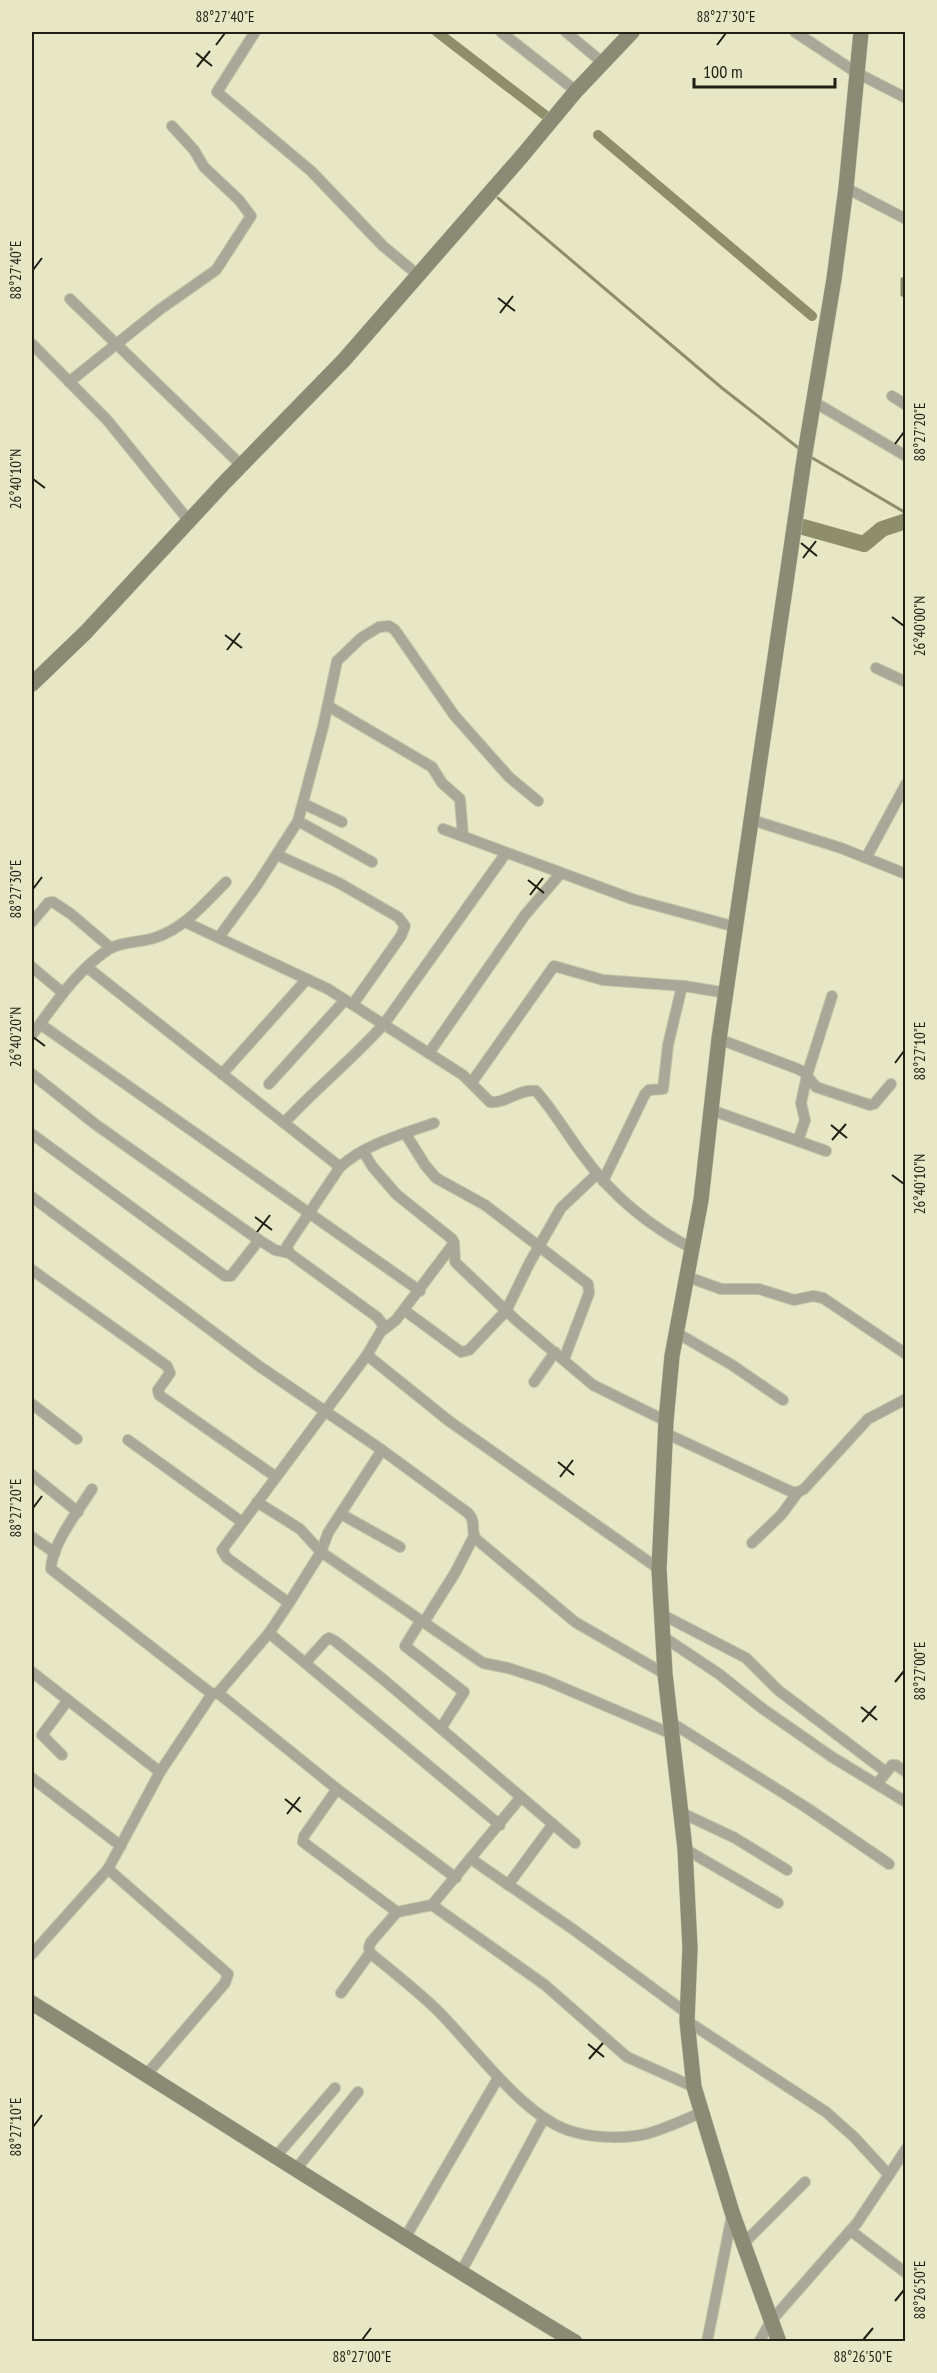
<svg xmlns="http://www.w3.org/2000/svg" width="937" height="2373" font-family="'PT Sans Narrow',sans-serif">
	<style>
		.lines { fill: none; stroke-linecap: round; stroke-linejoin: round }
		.stream { stroke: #8e8e6a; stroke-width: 3 }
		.canal { stroke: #8e8e6a; stroke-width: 10 }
		.river { stroke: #8e8e6a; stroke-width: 16 }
		.street-casing { stroke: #c3c3a5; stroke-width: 12 }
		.secondary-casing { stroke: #c3c3a5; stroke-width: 16 }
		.street { stroke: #a8a899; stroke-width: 10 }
		.secondary { stroke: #8a8a75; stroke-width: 15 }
		.ticks { fill: none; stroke: #201f13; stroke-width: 2 }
		.neatline { fill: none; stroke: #201f13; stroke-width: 2 }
		.ticks-label { font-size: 15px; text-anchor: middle; fill: #201f13 }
	</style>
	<rect width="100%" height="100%" fill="#e7e7c5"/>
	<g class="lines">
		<g class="stream">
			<path d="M498 198 722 388 801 450"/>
			<path d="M906 278 902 279V295L906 297"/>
			<path d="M809 456 906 513"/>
		</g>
		<g class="canal">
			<path d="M437 32 545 115"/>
			<path d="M598 135 812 316"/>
		</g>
		<path class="river" d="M803 527 864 544 882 529 906 521"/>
		<g class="street-casing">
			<g id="street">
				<path d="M255 32 217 92 311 171 383 246 418 275"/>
				<path d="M501 32 576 91"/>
				<path d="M566 32 603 63"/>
				<path d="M795 32 857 73 906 98"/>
				<path d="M846 188 906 219"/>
				<path d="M70 299 241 465"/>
				<path d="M32 344 108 421 189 521"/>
				<path d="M69 382 159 310 216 270 251 216 239 200 204 167 194 150 172 126"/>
				<path d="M892 396 906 405"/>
				<path d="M814 402 906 456"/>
				<path d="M876 668 906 682"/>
				<path d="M328 706 432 767 442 783 460 799 463 836"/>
				<path d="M304 804 342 822"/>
				<path d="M752 820 841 848 906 874"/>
				<path d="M298 821 372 862"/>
				<path d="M443 829 632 899 736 927"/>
				<path d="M277 855 339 883 398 917 405 926 401 936 353 1004"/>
				<path d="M866 858 906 784"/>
				<path d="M32 922 48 903 53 902 71 914 111 948"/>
				<path d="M185 922 328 989 463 1075 490 1102C506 1104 520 1088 536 1091 554 1111 568 1136 585 1158 614 1198 649 1226 693 1249"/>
				<path d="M219 937 257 885 298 821 323 727 337 661 361 638 379 627 389 626 395 630 454 715 509 777 538 801"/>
				<path d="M32 967 63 993"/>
				<path d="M88 968 340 1167"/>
				<path d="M40 1024 420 1291"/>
				<path d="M32 1035C54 1005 77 970 109 949 123 941 139 943 154 938 184 929 205 903 226 882"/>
				<path d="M719 1039 798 1069 804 1072 816 1087 870 1105 874 1104 891 1084"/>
				<path d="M429 1053 525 915 561 873"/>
				<path d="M32 1074 95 1124 259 1240 275 1250 289 1253"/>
				<path d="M222 1074 307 979"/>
				<path d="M472 1082 554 966 603 980 684 986 727 993"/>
				<path d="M269 1084 345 1000"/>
				<path d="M711 1110 826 1151"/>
				<path d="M284 1123C316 1088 353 1059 384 1024L506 853"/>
				<path d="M405 1133 425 1165 436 1178 485 1205 588 1284 589 1293 564 1359"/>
				<path d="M32 1134 225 1276H231L259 1240"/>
				<path d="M798 1141 805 1120 801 1103 807 1075 832 996"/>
				<path d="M363 1151 372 1166 396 1194 452 1239 454 1243 455 1262 517 1321 593 1385 666 1421"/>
				<path d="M603 1181 645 1094 649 1090 663 1089 668 1045 682 986"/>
				<path d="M32 1197 259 1366 382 1450 328 1533 321 1552 289 1603 269 1633 218 1693 212 1694 160 1772 108 1869 32 1954"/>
				<path d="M32 1270 167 1366 170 1373 158 1390 159 1395 276 1477"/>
				<path d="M688 1277 721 1289H759L794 1300 813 1296 823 1298 906 1354"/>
				<path d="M404 1310 461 1352 469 1350 506 1311 530 1262 561 1208 597 1174"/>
				<path d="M383 1330 396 1320 454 1243"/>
				<path d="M677 1333 732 1365 783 1400"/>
				<path d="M367 1355 449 1421 659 1569"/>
				<path d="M534 1382 555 1352"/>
				<path d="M32 1404 77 1439"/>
				<path d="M665 1433 792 1492H798L804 1489 868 1419 906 1399"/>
				<path d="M128 1440 242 1522"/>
				<path d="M382 1450 468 1513C477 1522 470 1531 476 1539L575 1622 665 1674"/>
				<path d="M32 1475 78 1512"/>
				<path d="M92 1489C79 1510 51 1545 51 1569L212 1694"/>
				<path d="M257 1502 300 1529 321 1552 483 1663 508 1668 545 1680 674 1735"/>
				<path d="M341 1514 400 1547"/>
				<path d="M32 1537 55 1553"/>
				<path d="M752 1543 782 1514 798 1492"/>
				<path d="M289 1603 227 1558 222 1550 367 1355 384 1326 377 1317 289 1253 287 1246 340 1167C365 1144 403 1134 434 1123"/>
				<path d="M663 1615 746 1658 778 1690 886 1772"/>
				<path d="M421 1620 405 1646 464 1692 441 1728"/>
				<path d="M424 1622 455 1573 474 1536"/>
				<path d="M269 1633 500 1825"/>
				<path d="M665 1638 719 1674 763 1709 832 1757 906 1802"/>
				<path d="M306 1662 326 1640 329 1638 335 1641 384 1680 575 1843"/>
				<path d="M32 1672 160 1772"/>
				<path d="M218 1693 337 1789 456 1878"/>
				<path d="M672 1723 807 1808 889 1864"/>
				<path d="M62 1755 42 1735 68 1700"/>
				<path d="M32 1778 121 1846"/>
				<path d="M877 1784 892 1765H896L906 1772"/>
				<path d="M337 1789 304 1836 303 1842 397 1912"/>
				<path d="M682 1813 735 1838 787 1870"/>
				<path d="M685 1849 778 1903"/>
				<path d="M471 1859 574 1930 688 2014"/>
				<path d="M108 1869 228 1974 225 1983 147 2074"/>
				<path d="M508 1885 553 1824"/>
				<path d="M432 1905 521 1797"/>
				<path d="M341 1993 370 1953"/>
				<path d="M687 2021 826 2112 854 2137 889 2175"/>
				<path d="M694 2087 627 2057 545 1985 432 1905 397 1912 371 1942 369 1947 370 1953C392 1971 415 1989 436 2009 472 2044 525 2120 574 2132 595 2138 624 2139 646 2134 665 2129 683 2120 701 2113"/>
				<path d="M277 2155 335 2088"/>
				<path d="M297 2168 358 2092"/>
				<path d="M851 2231 906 2273"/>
				<path d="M405 2238 498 2078"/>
				<path d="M745 2242 805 2182"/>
				<path d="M461 2272 544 2118"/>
				<path d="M707 2342 732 2215"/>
				<path d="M759 2342 771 2321 857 2223 906 2149"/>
			</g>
		</g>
		<g class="secondary-casing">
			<g id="secondary">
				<path d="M32 684 86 632 225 482 344 360 522 156 576 91 632 32"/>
				<path d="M32 2003C213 2116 392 2232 575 2342"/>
				<path d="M779 2342 732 2212 694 2087 687 2021 690 1948 685 1849 665 1674 659 1569 666 1421 672 1356 701 1200 719 1039 805 453 834 279 846 188 861 32"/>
			</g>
		</g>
		<use href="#street" class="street"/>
		<use href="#secondary" class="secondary"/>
	</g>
	<path class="ticks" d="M216 45 225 33M717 45 726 33M196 53 212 66M197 67 210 51M33 270 42 258M498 298 515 311M500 313 513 296M895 444 904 432M33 479 45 488M801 543 817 556M803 558 816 541M892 617 904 626M225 635 242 648M227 650 240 633M528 880 544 893M33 889 42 877M530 895 543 878M33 1037 45 1046M895 1063 904 1051M831 1125 847 1138M832 1140 846 1124M892 1175 904 1184M255 1217 272 1230M257 1232 270 1215M558 1462 574 1475M560 1477 573 1460M33 1508 42 1496M895 1682 904 1671M861 1707 877 1720M862 1722 876 1706M285 1799 301 1812M287 1814 300 1797M588 2044 604 2057M589 2059 603 2043M33 2127 42 2115M895 2301 904 2290M362 2340 371 2328M863 2340 873 2328"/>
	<rect width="937" height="2373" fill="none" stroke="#e7e7c5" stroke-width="66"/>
	<path d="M694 78v9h141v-9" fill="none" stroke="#201f13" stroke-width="3"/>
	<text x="703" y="78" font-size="18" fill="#201f13" stroke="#e7e7c5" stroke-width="4.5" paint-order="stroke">100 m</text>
	<rect x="33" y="33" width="871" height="2307" class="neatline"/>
	<g class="ticks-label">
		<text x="225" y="22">88°27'40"E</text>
		<text x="726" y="22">88°27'30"E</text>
		<text transform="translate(16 270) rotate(-90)" y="5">88°27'40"E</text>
		<text transform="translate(920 432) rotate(-90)" y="5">88°27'20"E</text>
		<text transform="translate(16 479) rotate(-90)" y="5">26°40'10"N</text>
		<text transform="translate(920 626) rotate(-90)" y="5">26°40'00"N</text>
		<text transform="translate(16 889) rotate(-90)" y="5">88°27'30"E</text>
		<text transform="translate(16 1037) rotate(-90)" y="5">26°40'20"N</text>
		<text transform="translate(920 1051) rotate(-90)" y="5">88°27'10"E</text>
		<text transform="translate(920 1184) rotate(-90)" y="5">26°40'10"N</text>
		<text transform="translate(16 1508) rotate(-90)" y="5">88°27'20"E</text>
		<text transform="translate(920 1671) rotate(-90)" y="5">88°27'00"E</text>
		<text transform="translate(16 2127) rotate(-90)" y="5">88°27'10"E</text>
		<text transform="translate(920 2290) rotate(-90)" y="5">88°26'50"E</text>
		<text x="362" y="2362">88°27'00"E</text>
		<text x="863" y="2362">88°26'50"E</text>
	</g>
</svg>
